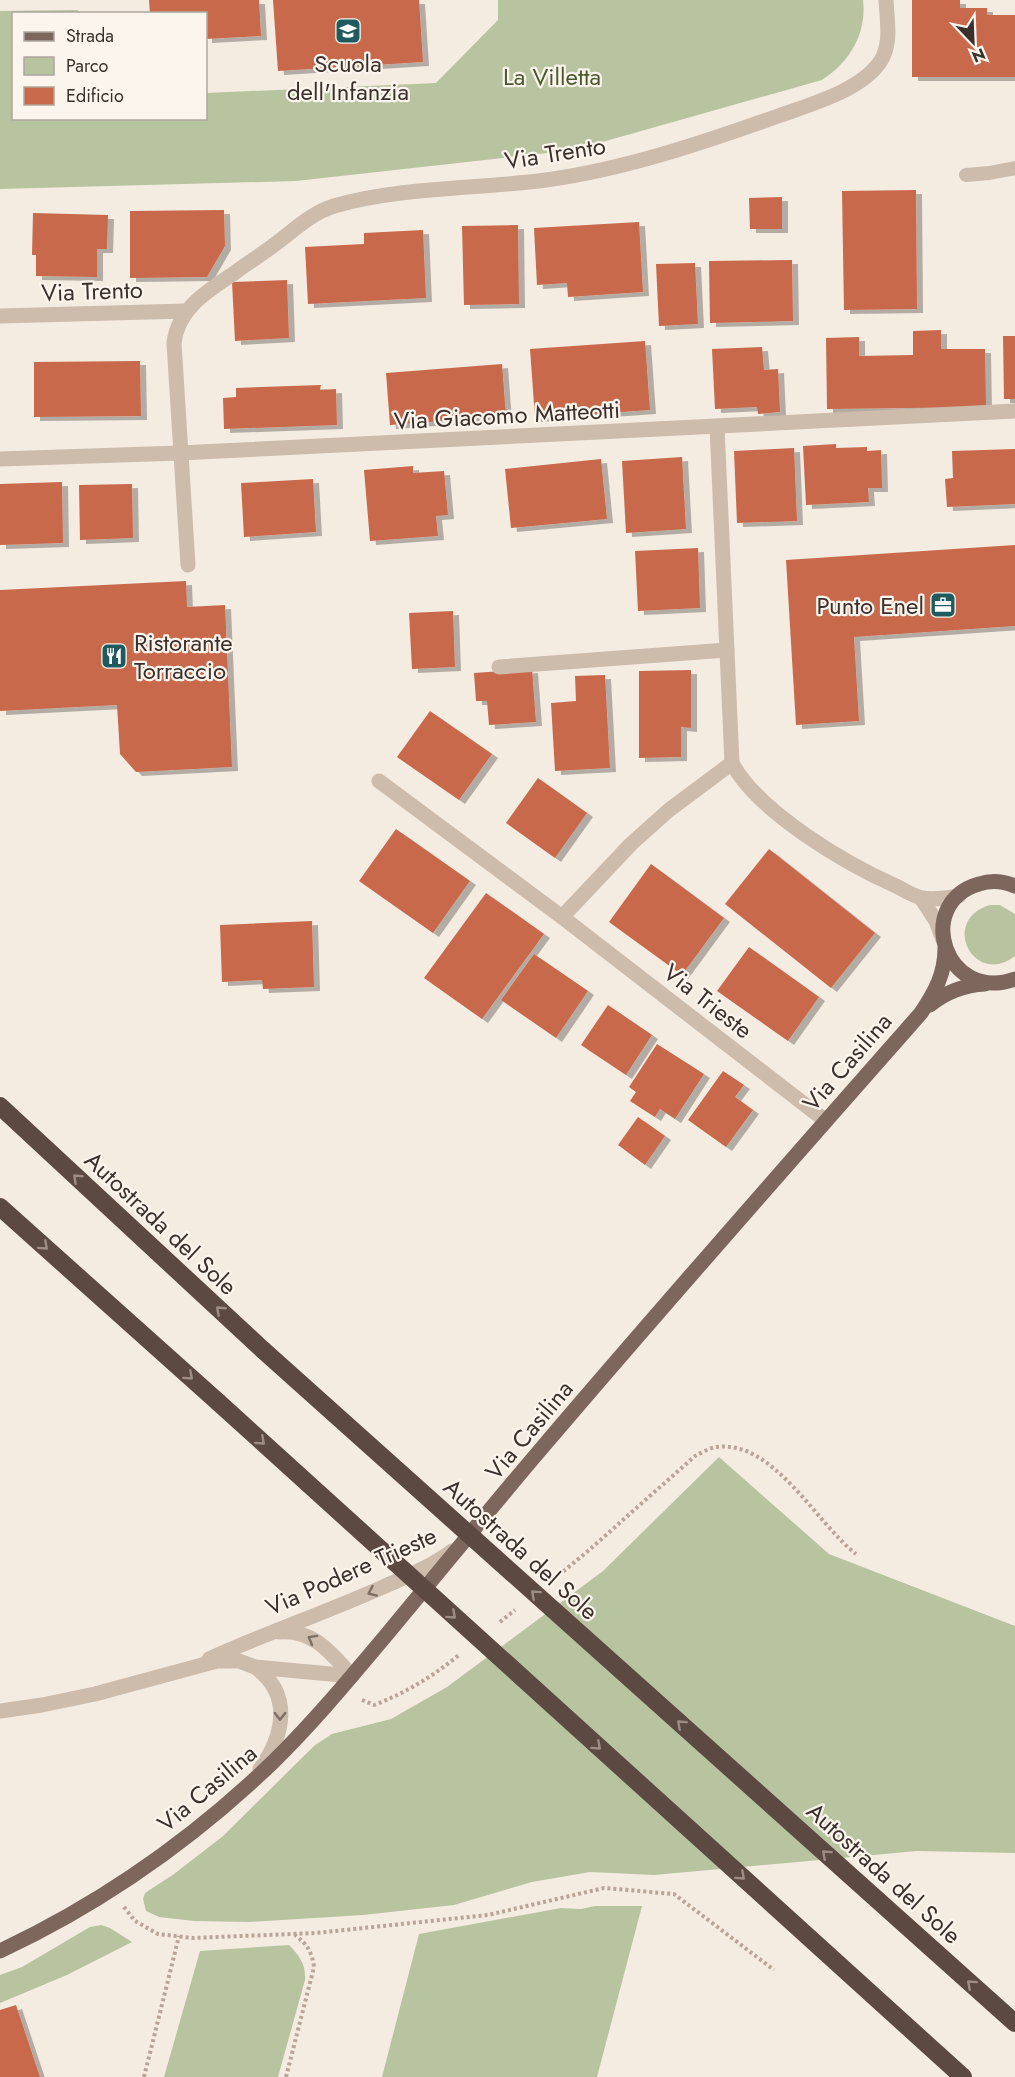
<svg xmlns="http://www.w3.org/2000/svg" width="1015" height="2077" font-family="Jost,sans-serif">
	<style>
		.green { fill: #b8c4a0 }
		.building { fill: #c8694b; filter: url(#shadow) }
		.lines { fill: none; stroke-linecap: round; stroke-linejoin: round }
		.path { stroke: #b9a596; stroke-width: 4; stroke-dasharray: 3 3; stroke-linecap: butt }
		.service { stroke: #cdbbac; stroke-width: 14 }
		.minor { stroke: #cdbbac; stroke-width: 15 }
		.primary { stroke: #7d675c; stroke-width: 15 }
		.motorway { stroke: #5c4a42; stroke-width: 18 }
		.motorway-bridge { stroke: #5c4a42; stroke-width: 18 }
		.oneway { stroke: #9c8e87 }
		.oneway2 { stroke: #7d6f65 }
		.labels { text-anchor: middle; dominant-baseline: central; stroke-width: 4.5; stroke-linejoin: round; paint-order: stroke }
		.poi-label { font-size: 24px; fill: #3b302b; stroke: #fbf5ee }
		.park-label { font-size: 24px; fill: #4a5a2e; stroke: #fbf5ee }
		.street-label { font-size: 24px; fill: #3b302b; stroke: #fbf5ee }
	</style>
	<defs>
		<filter id="shadow"><feDropShadow dx="6" dy="4" stdDeviation="0" flood-color="#0004"/></filter>
	</defs>
	<rect width="100%" height="100%" fill="#f4ebe1"/>
	<g class="green">
		<path d="M498 0H863C867 33 850 62 822 80L574 150 296 181 0 189V11L78 10 79 13 14 14V118H206V93L436 83 498 20Z"/>
		<path d="M990 905H1000L1015 914V956C974 988 939 920 990 905Z"/>
		<path d="M719 1457 829 1554 1015 1626V1853L917 1851 654 1875 590 1872 532 1882 454 1905 363 1915 248 1922 194 1921 159 1917 146 1911 143 1899 145 1893 174 1874 223 1836 315 1745 332 1734 391 1719 447 1687 603 1571Z"/>
		<path d="M595 1906H642L597 2077H382L419 1934 561 1908 581 1909Z"/>
		<path d="M101 1925 110 1928 132 1942 67 1975 0 2003V1975L22 1967 90 1927Z"/>
		<path d="M289 1945C299 1955 306 1964 305 1980L278 2077H164L200 1951Z"/>
	</g>
	<g class="building">
		<path d="M149 0H259L261 36 206 39V14H150Z"/>
		<path d="M273 0H419L423 62 278 71Z"/>
		<path d="M912 0H960V8H987V15H1015V77H912Z"/>
		<path d="M916 190 917 309 844 310 842 191Z"/>
		<path d="M782 197V229H750L749 198Z"/>
		<path d="M224 210 225 246 207 277 130 278V211Z"/>
		<path d="M33 213 108 215 107 249H97V277L36 276V255H32Z"/>
		<path d="M639 222 643 292 568 297 567 283 537 285 534 228Z"/>
		<path d="M518 225 519 304 464 305 462 226Z"/>
		<path d="M423 230 426 298 308 304 305 247 364 244V233Z"/>
		<path d="M792 260 793 321 710 323 709 261Z"/>
		<path d="M695 263 698 324 659 326 656 264Z"/>
		<path d="M287 280 289 338 235 341 232 282Z"/>
		<path d="M941 330V349H985L986 407 827 409 826 338 859 337V356L913 355V331Z"/>
		<path d="M1003 336H1015V399H1004Z"/>
		<path d="M645 341 650 410 535 418 530 349Z"/>
		<path d="M762 347 764 370 778 369 780 412 758 414 757 407 715 409 712 349Z"/>
		<path d="M140 361 141 416 34 417V362Z"/>
		<path d="M502 364 506 416 390 425 386 373Z"/>
		<path d="M321 385 320 390 336 389 337 425 224 429 223 398 236 397V388Z"/>
		<path d="M836 444V448L867 447V451L881 450 882 488H868L869 502 806 505 803 446Z"/>
		<path d="M794 448 797 521 737 523 734 451Z"/>
		<path d="M1015 449V504L947 507 945 479 953 478 952 451Z"/>
		<path d="M682 457 686 529 626 533 622 461Z"/>
		<path d="M601 459 607 519 511 528 505 469Z"/>
		<path d="M413 466V473L444 471 448 515 436 516 438 536 370 541 364 470Z"/>
		<path d="M313 479 316 532 244 537 241 483Z"/>
		<path d="M62 482 63 543 0 545V484Z"/>
		<path d="M132 484 133 538 80 540 79 485Z"/>
		<path d="M1015 545V626L854 637 859 721 796 725 786 560Z"/>
		<path d="M698 548 700 608 638 611 635 551Z"/>
		<path d="M186 581 187 607 225 605 232 767 136 772 120 754 117 705 0 711V590Z"/>
		<path d="M453 611 455 667 412 669 409 613Z"/>
		<path d="M532 669 536 722 489 725 487 701H476L474 673Z"/>
		<path d="M691 670V728L681 727V757L639 758V671Z"/>
		<path d="M605 675 610 768 555 771 551 703 576 701 575 676Z"/>
		<path d="M430 711 492 754 459 800 397 757Z"/>
		<path d="M538 778 587 813 555 858 506 823Z"/>
		<path d="M396 829 470 881 433 933 359 881Z"/>
		<path d="M769 849 875 933 831 988 725 904Z"/>
		<path d="M651 864 724 918 682 975 609 922Z"/>
		<path d="M486 893 544 934 482 1019 424 978Z"/>
		<path d="M312 921 314 987 263 989 262 980 222 982 220 925Z"/>
		<path d="M749 947 819 997 788 1041 717 991Z"/>
		<path d="M534 954 588 991 556 1038 501 1000Z"/>
		<path d="M608 1005 652 1035 626 1075 581 1045Z"/>
		<path d="M657 1044 704 1074 675 1119 660 1109 655 1117 630 1101 636 1092 629 1087Z"/>
		<path d="M723 1071 744 1085 735 1097 753 1110 726 1147 688 1120Z"/>
		<path d="M638 1117 665 1136 645 1165 618 1145Z"/>
		<path d="M16 2005 40 2077H0V2010Z"/>
	</g>
	<g class="lines">
		<g class="path">
			<path d="M554 1579 588 1551 695 1456C701 1453 709 1448 716 1447 773 1439 816 1523 856 1554"/>
			<path d="M500 1622 515 1610"/>
			<path d="M362 1700 374 1705C406 1693 433 1676 459 1655"/>
			<path d="M124 1907 135 1921 158 1934 193 1938 316 1933 488 1915 604 1888 674 1894 774 1970"/>
			<path d="M144 2077 179 1936"/>
			<path d="M286 2077 314 1967C312 1952 307 1944 295 1935"/>
		</g>
		<path class="service" d="M966 175 989 173 1015 168"/>
		<g class="minor">
			<path d="M0 316 186 311"/>
			<path d="M717 427 732 763C758 812 846 864 896 886 904 890 913 896 922 898 933 900 947 898 959 896"/>
			<path d="M0 459 180 453 1015 411"/>
			<path d="M188 565 174 343C178 309 206 292 233 274 246 264 261 255 274 245 293 231 311 213 334 206 399 187 478 189 546 180 626 169 705 142 781 115 812 104 861 90 880 62 892 44 887 21 886 0"/>
			<path d="M499 667 727 650"/>
			<path d="M379 781 562 917 826 1121"/>
			<path d="M921 898 936 921 943 940"/>
			<path d="M562 917 631 844 669 810 732 763"/>
			<path d="M279 1632C313 1629 331 1653 352 1676"/>
			<path d="M209 1659C266 1633 325 1613 383 1587 407 1576 431 1567 452 1551"/>
			<path d="M255 1667C293 1694 284 1736 260 1769"/>
			<path d="M0 1711 42 1705 95 1694 217 1661H239L255 1667 352 1676"/>
		</g>
		<g class="primary">
			<path d="M1015 886C1003 881 991 880 979 884 913 903 945 1004 1015 979"/>
			<path d="M930 1005C946 992 965 985 985 984"/>
			<path d="M0 1951C100 1904 193 1839 273 1762 314 1722 351 1677 388 1633 439 1572 489 1510 541 1449 666 1302 794 1157 921 1013 935 992 945 974 945 948"/>
		</g>
		<g class="motorway">
			<path d="M0 1106 263 1350"/>
			<path d="M0 1207 218 1402"/>
		</g>
		<g class="motorway-bridge">
			<path d="M263 1350 1015 2023"/>
			<path d="M218 1402 963 2077"/>
		</g>
	</g>
	<defs><path id="oneway-chevron" d="M-2-3.5L2.5 0L-2 3.5" fill="none" stroke-width="1.6" stroke-linecap="round" stroke-linejoin="round" transform="scale(1.5)"/></defs>
	<g class="oneway">
		<use href="#oneway-chevron" transform="translate(77 1178) rotate(-137)"/>
		<use href="#oneway-chevron" transform="translate(44 1246) rotate(42)"/>
		<use href="#oneway-chevron" transform="translate(220 1310) rotate(-137)"/>
		<use href="#oneway-chevron" transform="translate(189 1376) rotate(42)"/>
		<use href="#oneway-chevron" transform="translate(261 1441) rotate(42)"/>
		<use href="#oneway-chevron" transform="translate(535 1594) rotate(-138)"/>
		<use href="#oneway-chevron" transform="translate(452 1615) rotate(42)"/>
		<use href="#oneway-chevron" transform="translate(681 1724) rotate(-138)"/>
		<use href="#oneway-chevron" transform="translate(597 1746) rotate(42)"/>
		<use href="#oneway-chevron" transform="translate(826 1854) rotate(-138)"/>
		<use href="#oneway-chevron" transform="translate(741 1876) rotate(42)"/>
		<use href="#oneway-chevron" transform="translate(971 1984) rotate(-138)"/>
	</g>
	<g class="oneway2">
		<use href="#oneway-chevron" transform="translate(372 1592) rotate(156)"/>
		<use href="#oneway-chevron" transform="translate(312 1639) rotate(-151)"/>
		<use href="#oneway-chevron" transform="translate(280 1716) rotate(91)"/>
	</g>
	<defs>
		<g id="school-square" transform="scale(1.35)"><rect x="-9" y="-9" width="18" height="18" rx="4" fill="#1f5a5e" stroke="#fbf5ee"/><path d="M0-5L7-2L0 1L-7-2ZM-4 1L0 2.5L4 1V4Q0 6-4 4Z" fill="#fff"/></g>
		<g id="office-square" transform="scale(1.35)"><rect x="-9" y="-9" width="18" height="18" rx="4" fill="#1f5a5e" stroke="#fbf5ee"/><path d="M-6-3h4V-5.5h4V-3h4V5H-6ZM-1-4.5V-3h2v-1.5ZM-6 0V1H6V0Z" fill="#fff"/></g>
		<g id="restaurant-square" transform="scale(1.35)"><rect x="-9" y="-9" width="18" height="18" rx="4" fill="#1f5a5e" stroke="#fbf5ee"/><path d="M-5-6h1v4h1v-4h1v4h1v-4h1v5L-1.5 .5V6h-2V.5L-5-1ZM5-6V6H3V1.5H1.5Q1.5-4 5-6Z" fill="#fff"/></g>
	</defs>
	<g fill-rule="evenodd">
		<use href="#school-square" x="348" y="31"/>
		<use href="#office-square" x="943" y="605"/>
		<use href="#restaurant-square" x="114" y="656"/>
	</g>
	<g class="labels">
		<g class="poi-label">
			<text x="348" y="63">Scuola<tspan x="348" dy="28">dell'Infanzia</tspan></text>
			<text x="924" y="605" text-anchor="end">Punto Enel</text>
			<text x="134" y="642" text-anchor="start">Ristorante<tspan x="134" dy="28">Torraccio</tspan></text>
		</g>
		<g class="park-label">
			<text x="552" y="76">La Villetta</text>
		</g>
		<g class="street-label">
			<text transform="translate(555 153) rotate(-9)">Via Trento</text>
			<text transform="translate(92 291) rotate(-2)">Via Trento</text>
			<text transform="translate(507 415) rotate(-3)">Via Giacomo Matteotti</text>
			<text transform="translate(708 1001) rotate(38)">Via Trieste</text>
			<text transform="translate(847 1062) rotate(-49)">Via Casilina</text>
			<text transform="translate(161 1223) rotate(43)">Autostrada del Sole</text>
			<text transform="translate(529 1430) rotate(-50)">Via Casilina</text>
			<text transform="translate(521 1549) rotate(42)">Autostrada del Sole</text>
			<text transform="translate(351 1571) rotate(-24)">Via Podere Trieste</text>
			<text transform="translate(207 1788) rotate(-40)">Via Casilina</text>
			<text transform="translate(884 1873) rotate(42)">Autostrada del Sole</text>
		</g>
	</g>
	<rect x="12" y="12" width="195" height="108" fill="#fbf5ee" stroke="#aea6a0" stroke-width="1.5"/>
	<rect x="24" y="32" width="30" height="9" fill="#7d675c" stroke="#aea6a0" stroke-width="1.5"/>
	<text x="66" y="42" font-size="18" fill="#3b302b">Strada</text>
	<rect x="24" y="57" width="30" height="18" fill="#b8c4a0" stroke="#aea6a0" stroke-width="1.5"/>
	<text x="66" y="72" font-size="18" fill="#3b302b">Parco</text>
	<rect x="24" y="87" width="30" height="18" fill="#c8694b" stroke="#aea6a0" stroke-width="1.5"/>
	<text x="66" y="102" font-size="18" fill="#3b302b">Edificio</text>
	<g transform="translate(973 42) rotate(157)" stroke="#fbf5ee" stroke-width="4.5" paint-order="stroke">
	<path d="M0-4.5L10 22L0 15L-10 22Z" fill="#3b302b"/>
	<text y="-9" font-size="16" font-weight="bold" text-anchor="middle" fill="#3b302b">N</text>
	</g>
</svg>
